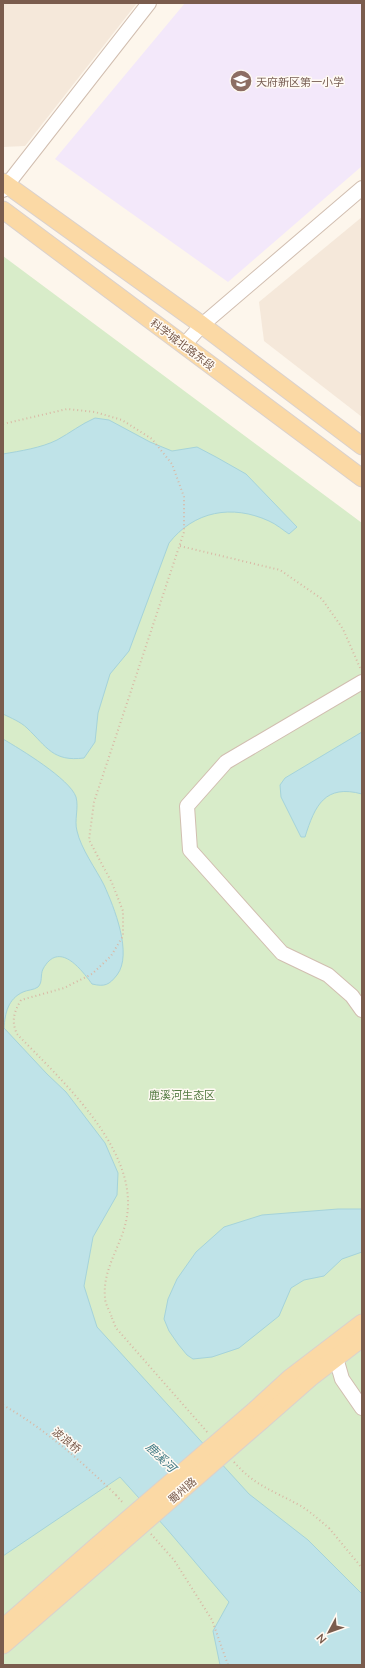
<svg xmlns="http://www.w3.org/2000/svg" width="365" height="1668" font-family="Lato,'Noto Sans SC',sans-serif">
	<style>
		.residential { fill: #f5e8da }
		.education { fill: #f3e8fa }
		.green { fill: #d8ecc9 }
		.water { fill: #bfe3e8; stroke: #a5d3da }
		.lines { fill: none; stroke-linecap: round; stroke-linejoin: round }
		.minor-casing { stroke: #d1beb0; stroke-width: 16 }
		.major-casing { stroke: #dad1cd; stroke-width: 19 }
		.path { stroke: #d9b8a5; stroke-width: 2; stroke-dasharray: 1 3; stroke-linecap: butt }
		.minor { stroke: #fff; stroke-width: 14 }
		.major { stroke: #fbd9a5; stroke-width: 17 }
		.major-bridge-casing { stroke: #dad1cd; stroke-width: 19; stroke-linecap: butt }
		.path-bridge { stroke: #d9b8a5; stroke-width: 2; stroke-dasharray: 1 3; stroke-linecap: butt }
		.major-bridge { stroke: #fbd9a5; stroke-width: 17 }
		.labels { text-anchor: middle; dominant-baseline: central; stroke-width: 3; stroke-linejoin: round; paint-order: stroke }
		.education-label { font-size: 11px; fill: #785e54; stroke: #fffaf3; text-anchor: start }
		.street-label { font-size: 11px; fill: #7a5c4d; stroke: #fffaf3 }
		.park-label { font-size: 11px; fill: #537a41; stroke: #fffaf3 }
		.water-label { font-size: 12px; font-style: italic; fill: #437c86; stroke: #fffaf3 }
	</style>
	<rect width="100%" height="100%" fill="#fdf6ec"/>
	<g class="residential">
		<path d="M3 3H137L25 146 3 147Z"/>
		<path d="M362 217V417L264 341 259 302Z"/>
	</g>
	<path class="education" d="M185 3H362V166L228 282 55 159Z"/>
	<path class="green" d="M3 256 362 523V1665H3Z"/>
	<g class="water">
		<path d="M95 418 109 420 150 442 172 451 197 447 216 457 246 474 297 527 289 534C283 530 276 524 269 521 232 504 194 511 169 543L129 651 110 674 98 713 95 742 84 758C53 762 47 747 27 728 21 722 11 718 3 714V454C20 451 41 448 57 440 70 433 81 424 95 418Z"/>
		<path d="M362 732V794C325 784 315 805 305 837H301L281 797 280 785 285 778Z"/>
		<path d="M3 739C20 749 70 779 76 797 79 808 74 820 77 831 81 849 96 869 104 885 114 907 133 954 117 975 109 985 105 987 92 984 81 969 59 940 43 969 40 975 43 982 38 987 34 990 27 990 23 992 8 999 5 1013 4 1028L47 1074 66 1092 105 1143 118 1173 117 1195 93 1237 84 1286 97 1327 249 1494 308 1540 362 1594V1665H220L213 1631 229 1602 166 1528 120 1477 3 1556Z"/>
		<path d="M338 1209H362V1252L342 1259 324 1276 304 1280 291 1288 279 1316 239 1348 212 1357 193 1359 187 1355 178 1344 169 1331 164 1319 168 1299 177 1279 196 1252 224 1227 262 1215Z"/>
	</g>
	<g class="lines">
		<g class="minor-casing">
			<g id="minor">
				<path d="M3 190 149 3"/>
				<path d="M184 345 202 325 362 188"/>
				<path d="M362 682 226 762 187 806 190 850 282 953 328 975 352 996 362 1010"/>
				<path d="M336 1358 342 1379 362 1408"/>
			</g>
		</g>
		<g class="major-casing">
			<g id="major">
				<path d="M3 182 202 325 362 446"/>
				<path d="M3 210 362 478"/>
				<path d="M254 1411 290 1378 362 1323"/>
				<path d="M261 1421 310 1378 362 1338"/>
				<path d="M3 1628 98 1545"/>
				<path d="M3 1645 107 1555"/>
			</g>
		</g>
		<g class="path">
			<path d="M3 424 67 409 95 412 122 420 152 439 172 464 184 497V532L94 802 89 840 112 883 123 911V936L111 956 92 974 64 988 21 1000C14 1012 11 1021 17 1034 59 1078 138 1148 127 1216 123 1244 102 1268 105 1298 105 1304 110 1311 112 1318"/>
			<path d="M180 546 280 570 322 599 343 629 361 670"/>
			<path d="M116 1495 124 1504"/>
			<path d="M329 1528 362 1568"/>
			<path d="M151 1534 174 1560 212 1620 228 1665"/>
		</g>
		<use href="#minor" class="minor"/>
		<use href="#major" class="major"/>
		<g class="major-bridge-casing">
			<g id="major-bridge">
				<path d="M98 1545 254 1411"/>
				<path d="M107 1555 261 1421"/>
			</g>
		</g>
		<g class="path-bridge">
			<path d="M112 1318 116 1328 208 1433"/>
			<path d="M3 1405C45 1429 81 1461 116 1495"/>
			<path d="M234 1462C255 1486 272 1490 299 1505 310 1511 319 1520 329 1528"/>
		</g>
		<use href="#major-bridge" class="major-bridge"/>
	</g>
	<defs>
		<g id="school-disc" transform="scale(1.15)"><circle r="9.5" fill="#8d6e63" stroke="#fffaf3"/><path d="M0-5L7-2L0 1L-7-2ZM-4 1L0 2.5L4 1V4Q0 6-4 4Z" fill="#fff"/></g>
	</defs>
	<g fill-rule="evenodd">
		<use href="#school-disc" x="241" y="81"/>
	</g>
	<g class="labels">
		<g class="education-label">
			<text x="256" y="81">天府新区第一小学</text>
		</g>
		<g class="street-label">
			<text transform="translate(183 344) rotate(37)">科学城北路东段</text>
			<text transform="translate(67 1440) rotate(39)">波浪桥</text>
			<text transform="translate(182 1490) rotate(-41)">蜀州路</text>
		</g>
		<g class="park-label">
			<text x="182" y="1094">鹿溪河生态区</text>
		</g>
		<g class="water-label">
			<text transform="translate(161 1457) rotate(44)">鹿溪河</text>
		</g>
	</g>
	<rect width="365" height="1668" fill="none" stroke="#7a5c4d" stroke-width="8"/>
	<g transform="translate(329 1632) rotate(229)" stroke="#fffaf3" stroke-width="3" paint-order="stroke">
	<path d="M0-3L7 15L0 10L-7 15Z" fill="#7a5c4d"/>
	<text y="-6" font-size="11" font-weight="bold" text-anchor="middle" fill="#7a5c4d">N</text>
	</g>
</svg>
